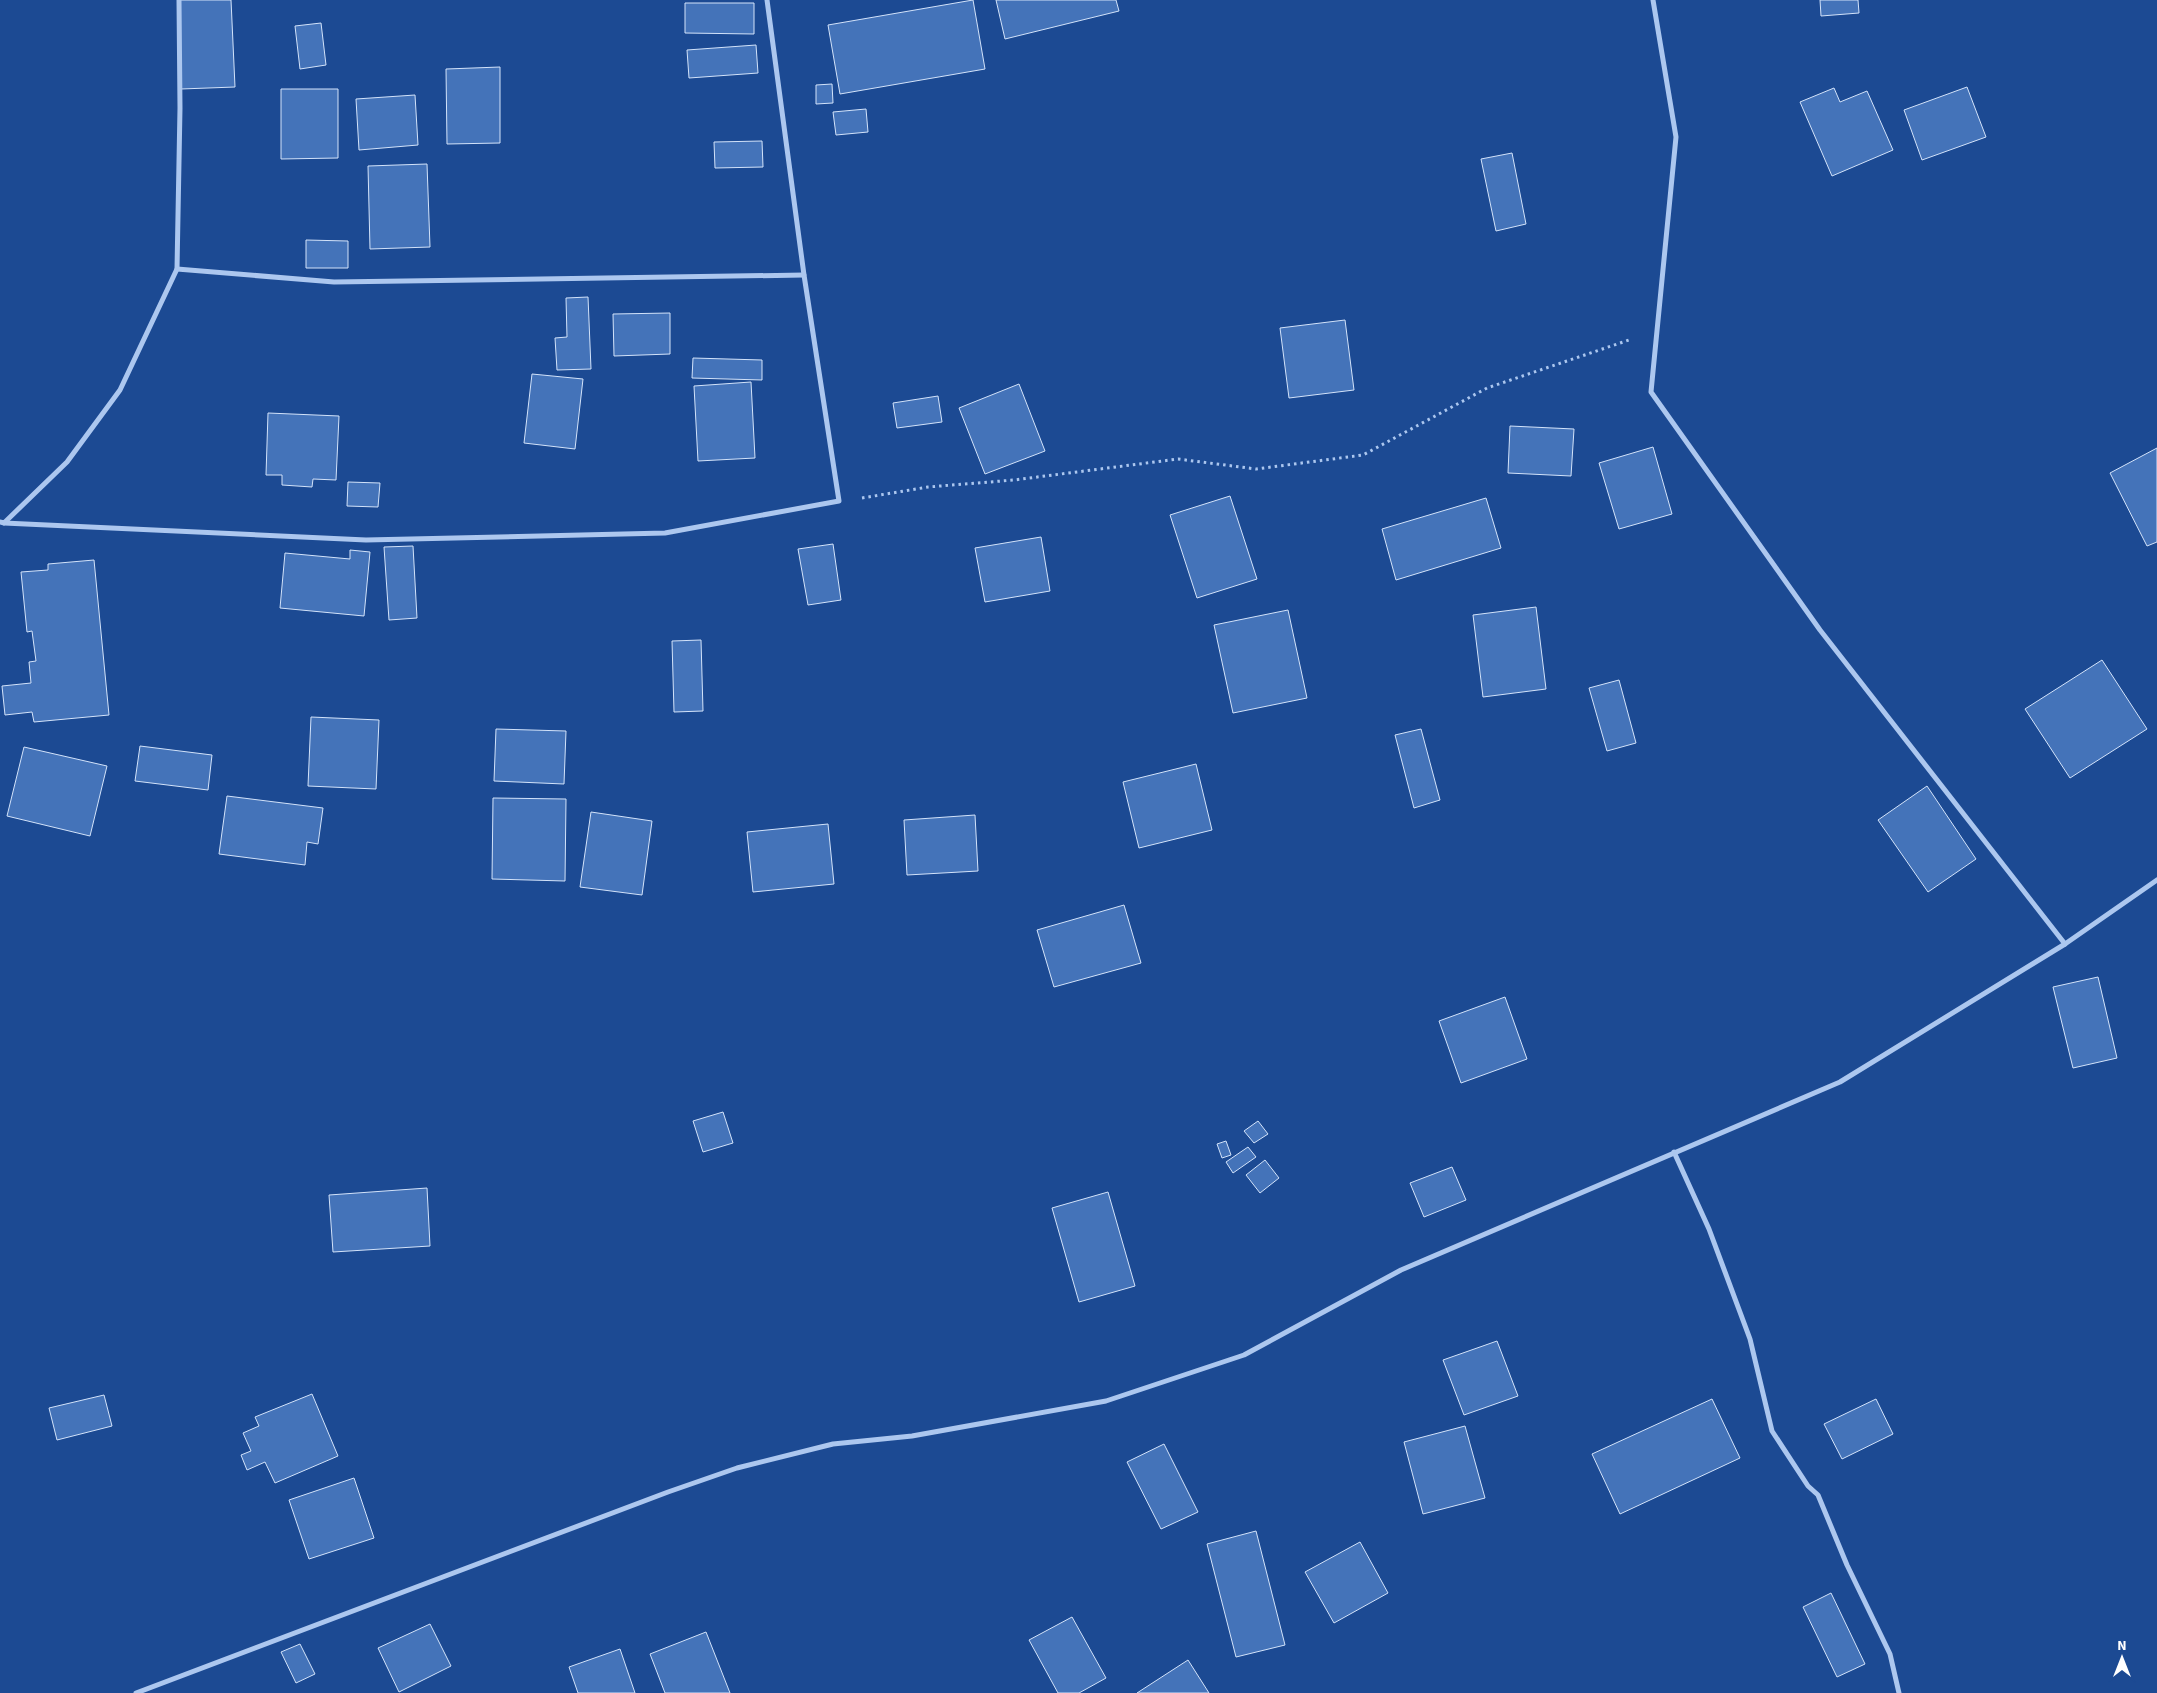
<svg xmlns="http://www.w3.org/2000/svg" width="2157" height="1693" font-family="'Source Sans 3',sans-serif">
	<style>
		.building { fill: #4473b9; stroke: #d3e3fa }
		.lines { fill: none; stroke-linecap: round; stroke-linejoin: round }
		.path { stroke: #acc7ef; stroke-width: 3; stroke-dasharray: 2.5 4; stroke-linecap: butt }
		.street { stroke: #acc7ef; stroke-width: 5 }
	</style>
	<rect width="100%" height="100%" fill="#1c4a93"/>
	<g class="building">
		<path d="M178 0H231L235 87 181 89Z"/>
		<path d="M973 0 985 69 840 94 828 25Z"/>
		<path d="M996 0H1116L1119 11 1005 39Z"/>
		<path d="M1820 0H1858L1859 13 1821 16Z"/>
		<path d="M685 3H754V34L685 33Z"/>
		<path d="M321 23 326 65 300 69 295 26Z"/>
		<path d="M756 45 758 73 689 78 687 50Z"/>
		<path d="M500 67V143L447 144 446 69Z"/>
		<path d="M832 84 833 103 816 104V85Z"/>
		<path d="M1967 87 1986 137 1922 160 1904 110Z"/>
		<path d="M1834 88 1840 102 1867 91 1893 150 1832 176 1800 102Z"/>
		<path d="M281 89H338V158L281 159Z"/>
		<path d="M415 95 418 145 359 150 356 99Z"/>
		<path d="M866 109 868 132 836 135 833 112Z"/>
		<path d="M762 141 763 167 715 168 714 142Z"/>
		<path d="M1512 153 1526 224 1496 231 1481 159Z"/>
		<path d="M427 164 430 247 370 249 368 166Z"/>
		<path d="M306 240 348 241V268H306Z"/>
		<path d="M588 297 591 369 557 370 555 338 567 337 566 298Z"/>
		<path d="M670 313V354L614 356 613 314Z"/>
		<path d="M1345 320 1354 390 1289 398 1280 328Z"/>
		<path d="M693 358 762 360V380L692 378Z"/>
		<path d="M532 374 583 379 575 449 524 443Z"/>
		<path d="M751 382 755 458 698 461 694 386Z"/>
		<path d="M1019 384 1045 451 985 474 959 408Z"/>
		<path d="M938 396 942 422 897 428 893 403Z"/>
		<path d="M268 413 339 416 336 480 313 479 312 487 282 485V475H266Z"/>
		<path d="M1510 426 1574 429 1571 476 1508 473Z"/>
		<path d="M1653 447 1672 514 1619 529 1599 463Z"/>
		<path d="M2157 448V542L2147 546 2110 473Z"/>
		<path d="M348 482 380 483 378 507 347 506Z"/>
		<path d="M1230 496 1257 579 1197 598 1170 515Z"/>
		<path d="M1486 498 1501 548 1396 580 1382 529Z"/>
		<path d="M1041 537 1050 591 985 602 975 548Z"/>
		<path d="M833 544 841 600 808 605 798 549Z"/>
		<path d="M413 546 417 618 389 620 384 547Z"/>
		<path d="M350 550 370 552 364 616 280 608 285 553 350 559Z"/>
		<path d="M94 560 109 715 34 722 32 712 5 715 2 686 31 683 29 662 36 661 32 631 27 632 21 572 48 570V564Z"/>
		<path d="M1536 607 1546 689 1483 697 1473 615Z"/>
		<path d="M1288 610 1307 698 1233 713 1214 625Z"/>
		<path d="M701 640 703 711 674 712 672 641Z"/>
		<path d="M2102 660 2147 729 2070 778 2025 709Z"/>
		<path d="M1619 680 1636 743 1607 751 1589 688Z"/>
		<path d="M311 717 379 720 376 789 308 786Z"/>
		<path d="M496 729 566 731 564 784 494 781Z"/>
		<path d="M1421 729 1440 800 1414 808 1395 735Z"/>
		<path d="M140 746 212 755 208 790 135 781Z"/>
		<path d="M24 747 107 766 90 836 7 816Z"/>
		<path d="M1196 764 1212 830 1139 848 1123 782Z"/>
		<path d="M1927 786 1976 859 1928 892 1878 820Z"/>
		<path d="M227 796 323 808 318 844 307 842 305 865 219 854Z"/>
		<path d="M493 798 566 799 565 881 492 879Z"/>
		<path d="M591 812 652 821 642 895 580 887Z"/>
		<path d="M975 815 978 871 907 875 904 820Z"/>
		<path d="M828 824 834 884 753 892 747 832Z"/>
		<path d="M1124 905 1141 963 1054 987 1037 930Z"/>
		<path d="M2098 977 2117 1058 2073 1068 2053 987Z"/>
		<path d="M1505 997 1527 1059 1461 1083 1439 1021Z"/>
		<path d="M723 1112 733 1143 703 1152 693 1121Z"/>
		<path d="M1258 1121 1268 1134 1254 1143 1244 1131Z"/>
		<path d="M1226 1141 1231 1155 1222 1158 1217 1144Z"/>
		<path d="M1248 1147 1256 1157 1233 1173 1226 1162Z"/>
		<path d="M1265 1160 1279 1178 1260 1193 1246 1175Z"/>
		<path d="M1452 1167 1466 1200 1424 1217 1410 1183Z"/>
		<path d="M427 1188 430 1246 333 1252 329 1195Z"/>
		<path d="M1108 1192 1135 1286 1079 1302 1052 1208Z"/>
		<path d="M1497 1341 1518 1396 1464 1415 1443 1360Z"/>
		<path d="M312 1394 338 1456 275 1483 265 1462 247 1470 241 1455 251 1451 243 1433 259 1426 255 1417Z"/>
		<path d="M104 1395 112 1426 57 1440 49 1408Z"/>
		<path d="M1712 1399 1740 1458 1620 1514 1592 1454Z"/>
		<path d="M1876 1399 1893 1434 1842 1459 1824 1424Z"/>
		<path d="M1465 1426 1485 1498 1423 1514 1404 1442Z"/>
		<path d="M1164 1444 1198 1512 1161 1529 1127 1462Z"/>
		<path d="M354 1478 374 1538 309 1559 289 1500Z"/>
		<path d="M1256 1531 1285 1645 1236 1657 1207 1544Z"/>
		<path d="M1360 1542 1388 1593 1334 1623 1305 1572Z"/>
		<path d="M1831 1593 1865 1664 1837 1677 1803 1607Z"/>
		<path d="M1072 1617 1106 1678 1079 1693H1058L1029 1640Z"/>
		<path d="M430 1624 451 1666 399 1692 378 1648Z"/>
		<path d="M706 1632 730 1693H665L650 1654Z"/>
		<path d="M300 1644 315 1674 296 1683 281 1652Z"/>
		<path d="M620 1649 635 1693H578L569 1667Z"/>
		<path d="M1188 1660 1209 1693H1137Z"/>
	</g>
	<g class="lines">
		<path class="path" d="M862 498 928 487 1014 480 1178 459 1256 469 1363 455 1487 388 1632 339"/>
		<g class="street">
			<path d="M1653 0 1676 137 1651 392 1820 630 2065 944"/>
			<path d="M177 269 334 282 804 275"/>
			<path d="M0 522 4 523 67 462 120 390 177 269 180 108 179 0"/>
			<path d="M4 523 366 540 665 533 839 501 804 275 767 0"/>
			<path d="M1674 1152 1709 1229 1750 1339 1772 1431 1808 1486 1818 1495 1847 1565 1890 1654 1899 1693"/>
			<path d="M136 1693 668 1492 737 1468 833 1444 912 1436 1106 1401 1244 1355 1401 1270 1840 1082 2065 944 2157 880"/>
		</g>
	</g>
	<g transform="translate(2122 1658)" stroke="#1c4a93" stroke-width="4" paint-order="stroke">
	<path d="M0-4L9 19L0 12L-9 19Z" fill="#ffffff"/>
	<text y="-8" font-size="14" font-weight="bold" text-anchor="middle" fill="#ffffff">N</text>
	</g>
</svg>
